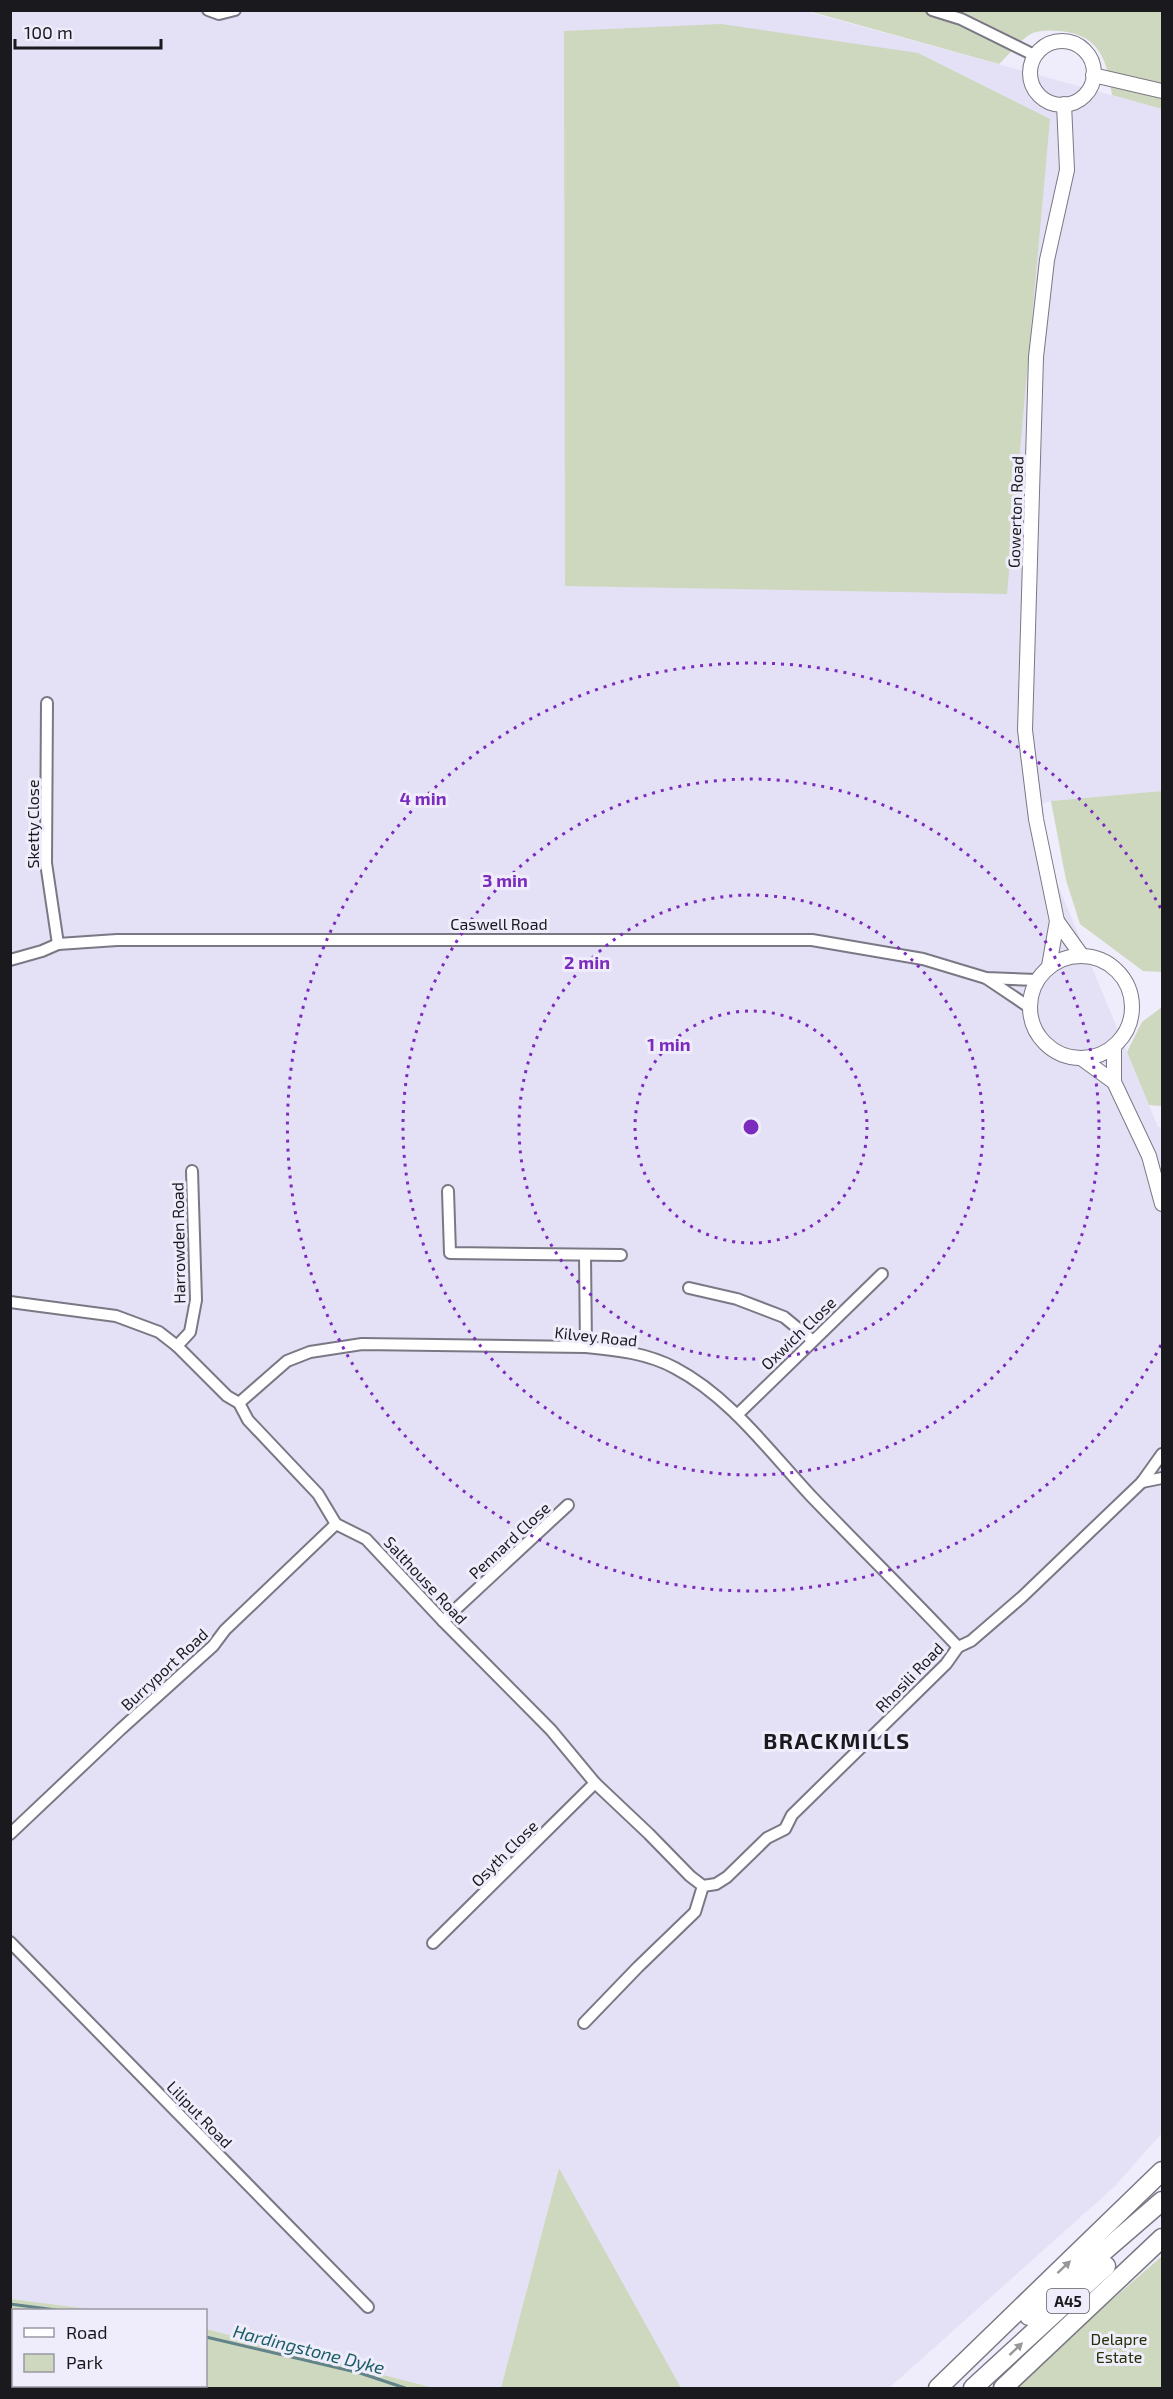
<svg xmlns="http://www.w3.org/2000/svg" width="1173" height="2399" font-family="'Exo 2',sans-serif">
	<style>
		.built { fill: #e4e0f5 }
		.green { fill: #ced8be }
		.lines { fill: none; stroke-linecap: round; stroke-linejoin: round }
		.stream { stroke: #618389; stroke-width: 3 }
		.minor-casing { stroke: #7a7884; stroke-width: 14 }
		.tertiary-casing { stroke: #7a7884; stroke-width: 16 }
		.trunk-casing { stroke: #7a7884; stroke-width: 21 }
		.minor { stroke: #fff; stroke-width: 10 }
		.tertiary { stroke: #fff; stroke-width: 14 }
		.trunk { stroke: #fff; stroke-width: 18 }
		.oneway { fill: #98989a }
		.ring { fill: none; stroke: #7b2cbf; stroke-width: 3; stroke-dasharray: 3 6 }
		.labels { text-anchor: middle; dominant-baseline: central; stroke-width: 6; stroke-linejoin: round; paint-order: stroke }
		.shield { fill: #efedfb; stroke: #5a5960; stroke-width: 1.5 }
		.shield-label { font-size: 15px; font-weight: bold; fill: #1a191e }
		.street-label { font-size: 16px; fill: #1a191e; stroke: #efedfb }
		.park-label { font-size: 16px; fill: #253105; stroke: #efedfb }
		.water-label { font-size: 18px; font-style: italic; fill: #1b5e66; stroke: #efedfb }
		.district-label { font-size: 22px; font-weight: bold; letter-spacing: 1.5px; fill: #1a191e; stroke: #efedfb }
		.centre { fill: #7b2cbf; stroke: #efedfb; stroke-width: 3 }
		.ring-label { font-size: 18px; text-anchor: middle; font-weight: bold; fill: #7b2cbf; stroke: #efedfb; stroke-width: 6; stroke-linejoin: round; paint-order: stroke }
	</style>
	<rect width="100%" height="100%" fill="#efedfb"/>
	<path class="built" d="M11 11H812V13L1162 109V791L1051 801 1026 808 1158 1127H1162V2133L1113 2188 889 2388H681L559 2168 501 2388H434L206 2329V2310H97L11 2299Z"/>
	<g class="green">
		<path d="M812 10 1162 11V109L1112 95C1107 60 1100 35 1060 31 1051 30 1037 30 1029 35 1018 43 1008 55 999 64L812 12Z"/>
		<path d="M721 24 918 53 1050 119 1007 594 565 586 564 31Z"/>
		<path d="M1162 791V972L1143 971 1080 924 1066 880 1051 801Z"/>
		<path d="M1162 1007V1106L1149 1105 1127 1052 1142 1022Z"/>
		<path d="M559 2168 681 2388H501Z"/>
		<path d="M1162 2256V2388H1017L1082 2326Z"/>
		<path d="M11 2299 97 2310H14L13 2367H11Z"/>
		<path d="M206 2329 434 2388H83L80 2386H206Z"/>
	</g>
	<g class="lines">
		<g class="stream">
			<path d="M10 2304 56 2310"/>
			<path d="M206 2337 360 2373 405 2388"/>
		</g>
		<g class="minor-casing">
			<g id="minor">
				<path d="M208 10 219 14 235 10"/>
				<path d="M932 10 961 19 1034 55"/>
				<path d="M47 703 46 863 58 944"/>
				<path d="M10 960 42 951 58 944 117 940H812L923 959 986 978 1037 980"/>
				<path d="M986 978 1029 1007"/>
				<path d="M448 1191 450 1253 621 1255"/>
				<path d="M585 1255 586 1347"/>
				<path d="M689 1288 737 1299 784 1317 812 1340"/>
				<path d="M10 1302 116 1316 159 1332 177 1346 227 1396 239 1403 248 1420 318 1494 336 1524 366 1539 443 1621 551 1730 595 1783 649 1834 690 1876 703 1886"/>
				<path d="M177 1346 190 1332 196 1300 192 1171"/>
				<path d="M239 1403 287 1361 310 1352 362 1344 586 1347C617 1350 647 1353 675 1368 730 1397 769 1451 811 1496 860 1547 910 1596 958 1647"/>
				<path d="M737 1415 882 1274"/>
				<path d="M1142 1482 1162 1478"/>
				<path d="M443 1621 568 1505"/>
				<path d="M10 1834 121 1729 213 1646 225 1630 336 1524"/>
				<path d="M10 1942 368 2307"/>
				<path d="M433 1943 595 1783"/>
				<path d="M584 2023 638 1967 695 1912 703 1886 716 1884 727 1877 767 1838 785 1829 792 1815 946 1664 958 1647 971 1641 1022 1597 1142 1482 1162 1454"/>
			</g>
		</g>
		<g class="tertiary-casing">
			<g id="tertiary">
				<circle cx="1062" cy="73" r="32"/>
				<path d="M1093 75 1162 91"/>
				<path d="M1057 921 1082 956"/>
				<circle cx="1081" cy="1007" r="51"/>
				<path d="M1049 966 1057 921 1036 819 1025 730 1036 357 1047 260 1067 170 1064 104"/>
				<path d="M1114 1046V1082L1149 1156 1162 1204"/>
				<path d="M1081 1058 1114 1082"/>
			</g>
		</g>
		<g class="trunk-casing">
			<g id="trunk">
				<path d="M1029 2316 1162 2201"/>
				<path d="M938 2388 1162 2171"/>
				<path d="M973 2388 1106 2266"/>
				<path d="M1003 2388 1162 2238"/>
			</g>
		</g>
		<use href="#minor" class="minor"/>
		<use href="#tertiary" class="tertiary"/>
		<use href="#trunk" class="trunk"/>
	</g>
	<defs><path id="oneway-solid" d="M-6-.8H1V-3.2L6.5 0L1 3.2V.8H-6Z" transform="scale(1.5)"/></defs>
	<g class="oneway">
		<use href="#oneway-solid" transform="translate(1064 2267) rotate(-43)"/>
		<use href="#oneway-solid" transform="translate(1016 2349) rotate(-43)"/>
	</g>
	<g class="ring">
		<circle cx="751" cy="1127" r="116"/>
		<circle cx="751" cy="1127" r="232"/>
		<circle cx="751" cy="1127" r="348"/>
		<path d="M1161 1345A464 464 0 1 1 1161 909"/>
	</g>
	<g class="labels">
		<rect class="shield" x="1047" y="2289" width="42" height="24" rx="4.5"/>
		<g class="shield-label">
			<text x="1068" y="2301">A45</text>
		</g>
		<g class="street-label">
			<text transform="translate(1015 512) rotate(-88)">Gowerton Road</text>
			<text transform="translate(32 824) rotate(-90)">Sketty Close</text>
			<text x="499" y="923">Caswell Road</text>
			<text transform="translate(178 1243) rotate(-91)">Harrowden Road</text>
			<text transform="translate(798 1333) rotate(-44)">Oxwich Close</text>
			<text transform="translate(596 1336) rotate(6)">Kilvey Road</text>
			<text transform="translate(509 1540) rotate(-43)">Pennard Close</text>
			<text transform="translate(426 1580) rotate(47)">Salthouse Road</text>
			<text transform="translate(164 1669) rotate(-43)">Burryport Road</text>
			<text transform="translate(909 1677) rotate(-46)">Rhosili Road</text>
			<text transform="translate(504 1853) rotate(-45)">Osyth Close</text>
			<text transform="translate(200 2114) rotate(46)">Liliput Road</text>
		</g>
		<g class="park-label">
			<text x="1119" y="2338">Delapre<tspan x="1119" dy="18">Estate</tspan></text>
		</g>
		<g class="water-label">
			<text transform="translate(309 2349) rotate(14)">Hardingstone Dyke</text>
		</g>
		<g class="district-label">
			<text x="837" y="1740">BRACKMILLS</text>
		</g>
	</g>
	<circle cx="751" cy="1127" r="9" class="centre"/>
	<g class="ring-label">
		<text x="423" y="805">4 min</text>
		<text x="505" y="887">3 min</text>
		<text x="587" y="969">2 min</text>
		<text x="669" y="1051">1 min</text>
	</g>
	<rect width="1173" height="2399" fill="none" stroke="#1a191e" stroke-width="24"/>
	<rect x="12" y="2309" width="195" height="78" fill="#efedfb" stroke="#9a98a3" stroke-width="1.5"/>
	<rect x="24" y="2328" width="30" height="9" fill="#ffffff" stroke="#9a98a3" stroke-width="1.5"/>
	<text x="66" y="2339" font-size="18" fill="#1a191e">Road</text>
	<rect x="24" y="2354" width="30" height="18" fill="#ced8be" stroke="#9a98a3" stroke-width="1.5"/>
	<text x="66" y="2369" font-size="18" fill="#1a191e">Park</text>
	<path d="M15 39v9h146v-9" fill="none" stroke="#1a191e" stroke-width="3"/>
	<text x="24" y="39" font-size="18" fill="#1a191e" stroke="#efedfb" stroke-width="4.5" paint-order="stroke">100 m</text>
</svg>
